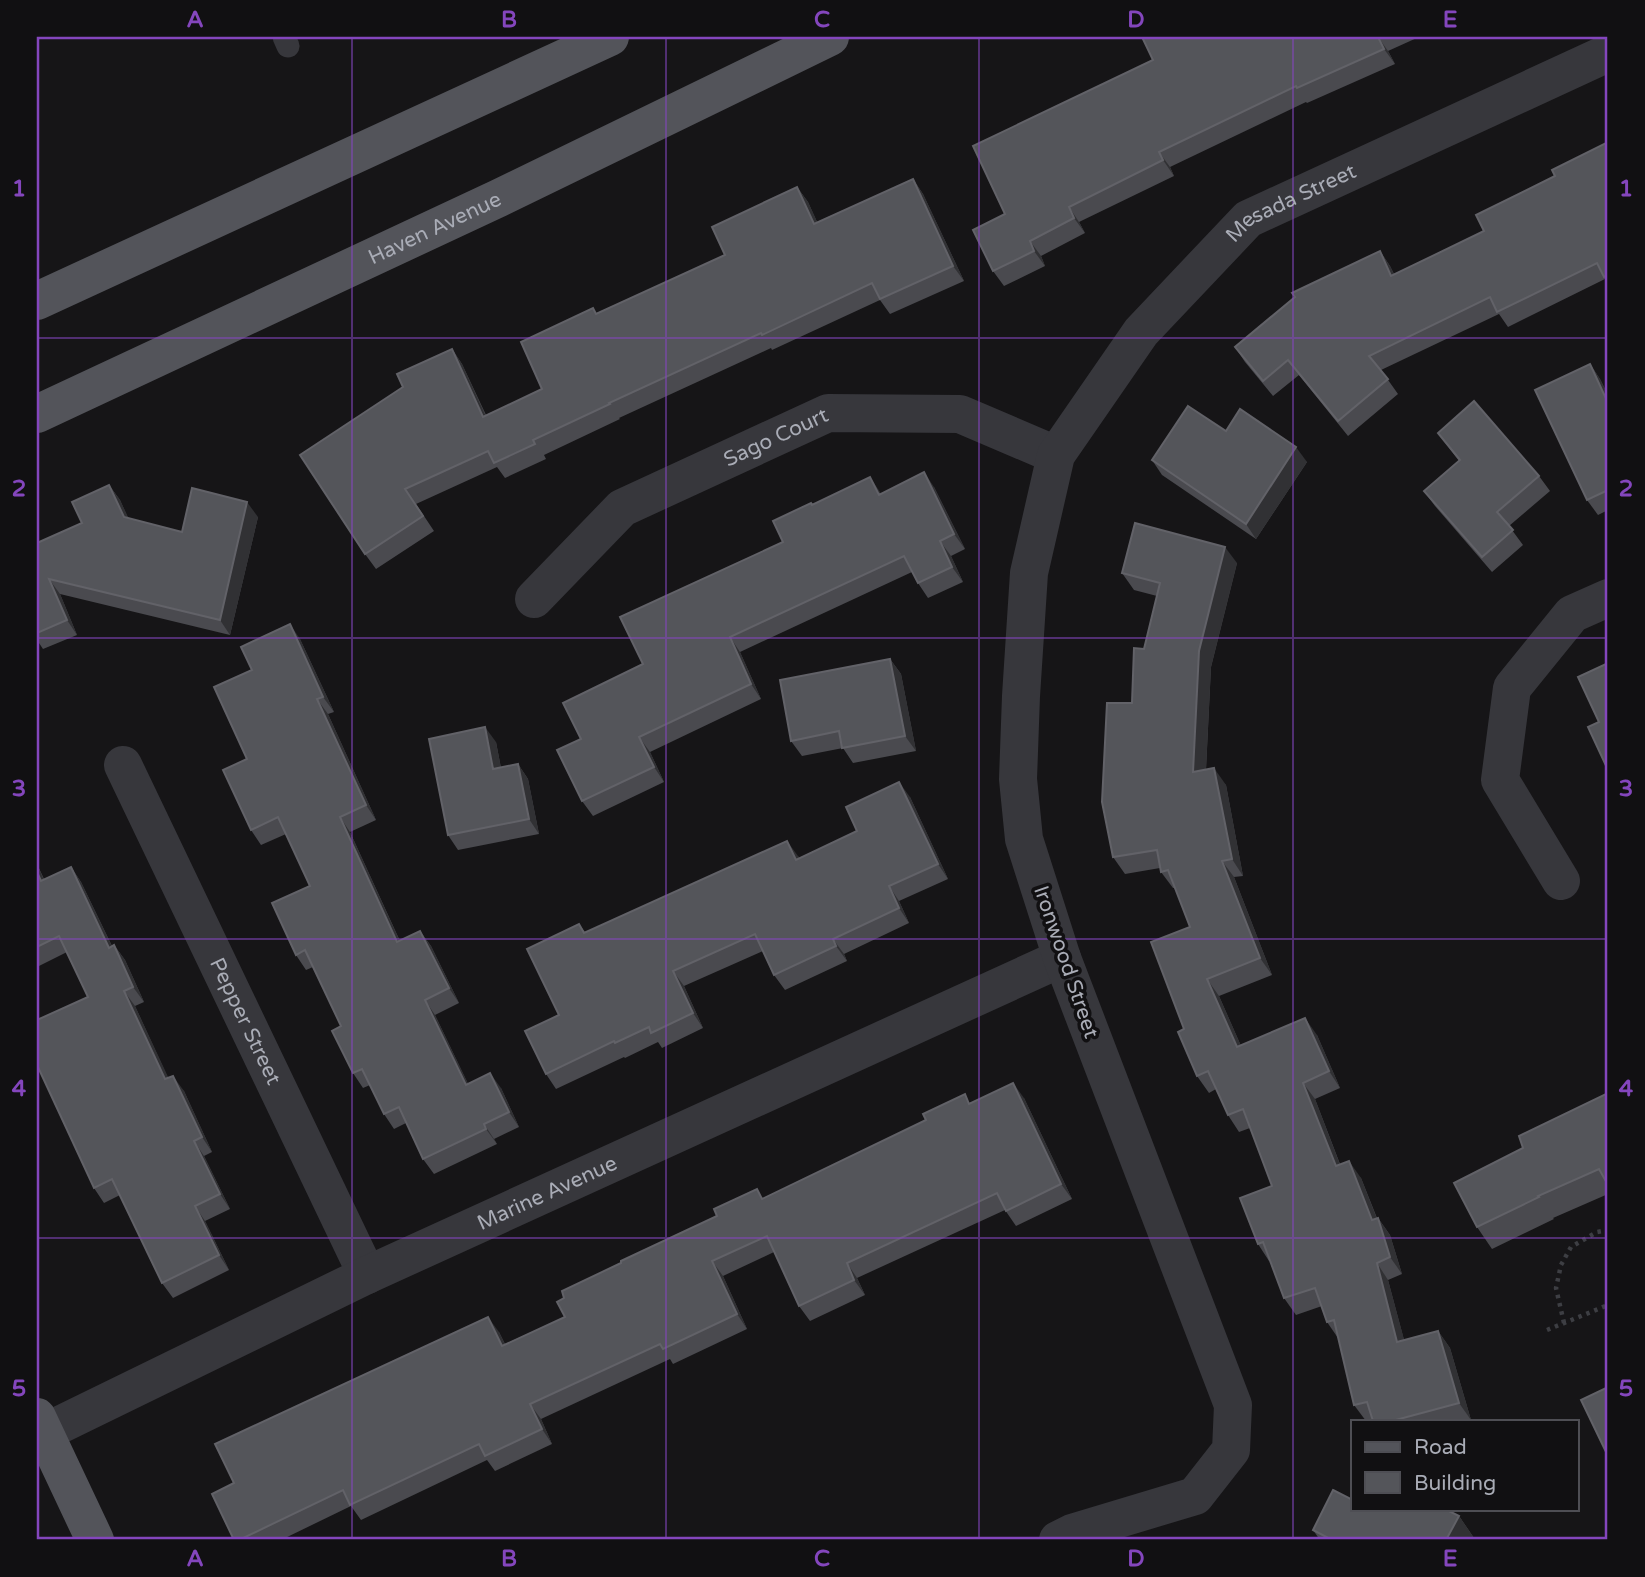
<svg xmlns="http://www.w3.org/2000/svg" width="1645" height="1577" font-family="'Varela Round',sans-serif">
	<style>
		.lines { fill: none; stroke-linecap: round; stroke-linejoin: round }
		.path { stroke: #3d3e43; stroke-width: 4.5; stroke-dasharray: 3.5 5; stroke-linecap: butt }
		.lane { stroke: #37373c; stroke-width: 23 }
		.street { stroke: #37373c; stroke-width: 38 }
		.primary { stroke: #53545a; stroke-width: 38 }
		.wall { fill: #4a4a4f }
		.shaded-wall { fill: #313134 }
		.building { fill: #54555a; stroke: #626268; stroke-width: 2 }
		.grid { fill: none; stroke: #8446bd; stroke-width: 2; stroke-opacity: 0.55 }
		.labels { text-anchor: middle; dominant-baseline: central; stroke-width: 7; stroke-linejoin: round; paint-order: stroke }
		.street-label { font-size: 21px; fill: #a9acb6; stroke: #111012 }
		.neatline { fill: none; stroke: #8446bd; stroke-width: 2.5 }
		.grid-label { font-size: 23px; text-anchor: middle; font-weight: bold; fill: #8446bd }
	</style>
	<rect width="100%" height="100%" fill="#161517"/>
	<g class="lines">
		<g class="path">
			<path d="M1564 1323 1556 1288 1561 1265 1571 1247 1597 1232 1608 1230"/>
			<path d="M1547 1330 1608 1305"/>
		</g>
		<path class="lane" d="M284 37 288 46"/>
		<g class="street">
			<path id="s1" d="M534 599 622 508 828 413 960 414 1056 455"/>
			<path id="s2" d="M123 765 367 1275"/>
			<path d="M1561 881 1500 780 1512 688 1572 614 1608 598"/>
			<path id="s3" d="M37 1436 367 1275 1062 958"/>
			<path id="s4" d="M1058 1540 1072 1533 1195 1496 1231 1450 1233 1405 1062 958 1024 839 1018 779 1021 696 1029 573 1056 455 1141 332 1248 219 1608 53"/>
		</g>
		<g class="primary">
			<path d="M37 301 610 37"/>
			<path id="s5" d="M37 414 499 198 830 37"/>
			<path d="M37 1417 95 1540"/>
		</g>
	</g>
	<g class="wall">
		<path d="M1142 37H1419L1388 51 1395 64 1307 103 1306 102 1170 167 1174 176 1079 222 1085 233 1041 256 1045 266 1004 286 993 271 1005 214 1153 60Z"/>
		<path d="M1608 142V283L1605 279 1508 327 1499 314 1381 370 1398 394 1348 436 1299 375 1273 396 1245 362 1235 347 1380 251 1390 266 1394 274 1484 231 1555 176Z"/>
		<path d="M913 179 923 194 964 281 890 314 880 300 772 350 771 348 619 418 620 419 544 455 546 459 505 478 497 467 416 504 434 531 376 569 365 554 403 387 452 349 462 364 486 415 542 389 597 313 725 255 797 187 808 202 817 222Z"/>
		<path d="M1590 364 1600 379 1608 395V510L1598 515 1587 500Z"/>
		<path d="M1226 431 1307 462 1256 539 1162 475 1152 460Z"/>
		<path d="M1438 433 1539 476 1550 491 1509 526 1523 545 1492 572 1435 506 1424 491 1459 461Z"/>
		<path d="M109 485 120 500 128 518 182 532 258 517 230 635 60 594 77 635 43 649 37 640V543L82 523Z"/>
		<path d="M934 487 965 549 951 556 963 582 928 598 918 583 912 572 740 652 761 699 650 752 664 782 593 816 582 801 581 739 643 664 783 542 813 505 881 493Z"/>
		<path d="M1237 563 1211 667 1206 770 1226 785 1243 876 1234 877 1272 975 1219 996 1241 1046 1317 1035 1340 1088 1315 1099 1340 1164 1361 1178 1377 1218H1378L1390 1235 1402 1274 1388 1280 1404 1340 1438 1331 1450 1348 1471 1420 1467 1421H1366L1354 1405 1338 1338 1327 1322 1322 1306 1296 1315 1284 1298 1270 1260 1269 1261 1258 1244 1272 1186 1250 1128 1239 1132 1228 1115 1216 1089 1209 1093 1197 1076 1184 1029 1190 927 1175 888H1173L1161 872 1160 868 1125 874 1113 857 1132 703 1144 649 1157 596 1134 590 1122 573Z"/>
		<path d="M300 639 334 712 328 714 376 820 350 832 400 941 420 931 431 946 459 1003 435 1015 468 1084 501 1088 519 1127 494 1139 497 1144 434 1174 423 1159 406 1123 394 1129 384 1114 370 1085 363 1088 353 1073 341 1026 313 967 306 970 296 955 310 886 286 834 261 845 251 830 247 759 252 670Z"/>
		<path d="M890 659 901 674 916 751 853 763 843 748 802 756 791 741Z"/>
		<path d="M496 742 501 768 518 764 528 779 539 834 458 850 448 835Z"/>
		<path d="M910 797 948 879 899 901 909 923 844 954 847 961 785 990 774 975 763 951 684 986 703 1028 662 1048 658 1042 625 1058 624 1057 556 1089 546 1074 579 924 585 932 798 856 799 858 857 831Z"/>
		<path d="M37 864 44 879 71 867 81 882 112 946 114 945 125 960 144 1002 135 1006 168 1078 184 1091 212 1152 204 1156 230 1209 205 1221 229 1270 173 1298 162 1283 120 1195 104 1203 94 1188 88 997 67 952 37 967Z"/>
		<path d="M1608 1093V1194L1553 1218 1554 1219 1492 1249 1477 1227 1523 1148Z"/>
		<path d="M1024 1098 1072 1199 1016 1226 1005 1210 857 1278 865 1295 810 1321 799 1306 774 1252 723 1276 747 1329 673 1364 670 1359 541 1419 552 1444 495 1471 487 1460 361 1520 351 1506 281 1540H234V1483L499 1332 505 1344 565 1317 764 1198 971 1103Z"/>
		<path d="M1353 1509 1459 1516 1474 1538 1473 1540H1320L1313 1530Z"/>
	</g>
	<g class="shaded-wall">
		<path d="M1378 37 1388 51 1395 64 1384 49Z"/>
		<path d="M1159 152 1170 167 1174 176 1163 160Z"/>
		<path d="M913 179 923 194 964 281 953 266Z"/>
		<path d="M797 187 808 202 825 239 814 224Z"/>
		<path d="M1069 207 1079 222 1085 233 1074 218Z"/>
		<path d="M1030 241 1041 256 1045 266 1034 251Z"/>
		<path d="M1380 251 1390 266 1402 291 1391 276Z"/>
		<path d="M452 349 462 364 493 432 483 417Z"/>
		<path d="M1590 364 1600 379 1608 395V403Z"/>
		<path d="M1296 447 1307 462 1256 539 1246 524Z"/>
		<path d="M924 472 934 487 965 549 954 534Z"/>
		<path d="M870 477 880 492 889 510 879 495Z"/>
		<path d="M109 485 120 500 135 532 124 517Z"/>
		<path d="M247 502 258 517 230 635 220 620Z"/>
		<path d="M940 541 951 556 963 582 952 567Z"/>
		<path d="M1225 547 1237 563 1211 667 1205 789 1193 772 1199 651Z"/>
		<path d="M49 579 60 594 77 635 67 620Z"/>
		<path d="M290 624 300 639 334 712 323 697Z"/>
		<path d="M730 637 740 652 761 699 751 684Z"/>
		<path d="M890 659 901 674 916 751 905 736Z"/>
		<path d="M317 699 328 714 376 820 366 805Z"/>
		<path d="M485 727 496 742 504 784 493 769Z"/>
		<path d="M639 737 650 752 664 782 654 767Z"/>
		<path d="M518 764 528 779 539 834 529 819Z"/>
		<path d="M1214 768 1226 785 1243 876 1232 859Z"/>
		<path d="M899 782 910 797 948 879 938 864Z"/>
		<path d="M340 817 350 832 407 957 397 942Z"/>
		<path d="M787 841 798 856 807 875 796 860Z"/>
		<path d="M1222 861 1234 877 1272 975 1260 958Z"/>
		<path d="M37 864 51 896 41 881 37 872Z"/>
		<path d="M71 867 81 882 120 963 109 948Z"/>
		<path d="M889 886 899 901 909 923 899 908Z"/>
		<path d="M420 931 431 946 459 1003 449 988Z"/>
		<path d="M833 939 844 954 847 961 836 946Z"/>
		<path d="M114 945 125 960 144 1002 133 987Z"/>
		<path d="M673 971 684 986 703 1028 693 1013Z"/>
		<path d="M1207 979 1219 996 1249 1064 1237 1047Z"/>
		<path d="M124 991 135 1006 176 1094 165 1079Z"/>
		<path d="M425 1000 435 1015 476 1100 466 1085Z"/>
		<path d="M1305 1018 1317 1035 1340 1088 1329 1071Z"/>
		<path d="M490 1073 501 1088 519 1127 509 1112Z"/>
		<path d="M173 1076 184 1091 212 1152 202 1137Z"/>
		<path d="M1013 1083 1024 1098 1072 1199 1061 1184Z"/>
		<path d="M1303 1083 1315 1099 1347 1183 1336 1166Z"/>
		<path d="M484 1124 494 1139 497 1144 486 1129Z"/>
		<path d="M194 1141 204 1156 230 1209 220 1194Z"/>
		<path d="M1349 1161 1361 1178 1384 1237 1372 1220Z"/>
		<path d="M195 1206 205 1221 229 1270 219 1255Z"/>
		<path d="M1378 1218 1390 1235 1402 1274 1390 1257Z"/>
		<path d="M712 1261 723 1276 747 1329 737 1314Z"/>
		<path d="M847 1263 857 1278 865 1295 854 1280Z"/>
		<path d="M1377 1263 1388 1280 1409 1358 1397 1342Z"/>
		<path d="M488 1317 499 1332 513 1361 502 1346Z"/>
		<path d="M1438 1331 1450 1348 1471 1420 1459 1403Z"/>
		<path d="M530 1404 541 1419 552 1444 542 1429Z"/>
		<path d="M1459 1516 1474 1538 1473 1540H1446Z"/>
	</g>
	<g class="building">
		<path d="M1142 37H1378L1384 49 1297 88 1296 86 1159 152 1163 160 1069 207 1074 218 1030 241 1034 251 993 271 973 230 1005 214 973 146 1153 60Z"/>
		<path d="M1608 142V275L1604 277 1597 263 1497 312 1490 297 1369 356 1388 379 1338 421 1288 360 1263 381 1235 347 1295 297 1292 293 1380 251 1391 276 1484 231 1476 215 1555 176 1552 170Z"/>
		<path d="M913 179 953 266 880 299 872 283 762 335 761 333 609 403 610 404 533 440 535 444 494 463 488 451 405 489 423 516 365 554 300 455 403 387 397 374 452 349 483 417 542 389 521 342 593 308 596 314 725 255 712 227 797 187 814 224Z"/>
		<path d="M1590 364 1608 403V490L1587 500 1535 390Z"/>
		<path d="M1474 401 1539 476 1497 512 1513 530 1482 557 1424 491 1460 460 1438 433Z"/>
		<path d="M1188 406 1226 431 1240 409 1296 447 1246 524 1152 460Z"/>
		<path d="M924 472 954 534 940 541 952 567 918 583 904 556 730 637 751 684 639 737 654 767 582 801 557 750 581 739 563 703 643 664 620 617 783 542 773 521 811 503 812 505 870 477 879 495Z"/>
		<path d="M109 485 124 517 182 532 192 488 247 502 220 620 49 579 67 620 37 633V543L82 523 72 502Z"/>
		<path d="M1135 523 1225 547 1199 651 1193 772 1214 768 1232 859 1222 861 1260 958 1207 979 1237 1047 1305 1018 1329 1071 1303 1083 1336 1166 1349 1161 1372 1220 1378 1218 1390 1257 1377 1263 1397 1342 1438 1331 1459 1403 1392 1421H1373L1367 1402 1354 1405 1334 1320 1327 1322 1315 1288 1284 1298 1263 1242 1258 1244 1240 1198 1272 1186 1243 1109 1228 1115 1208 1071 1197 1076 1178 1032 1184 1029 1151 942 1190 927 1168 870 1161 872 1157 850 1113 857 1102 802 1107 703H1132L1134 648 1144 649 1160 583 1122 573Z"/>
		<path d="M290 624 323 697 317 699 366 805 340 817 397 942 420 931 449 988 425 1000 466 1085 490 1073 509 1112 484 1124 486 1129 423 1159 399 1107 384 1114 362 1069 353 1073 332 1031 341 1026 305 950 296 955 272 903 310 886 278 817 251 830 223 770 247 759 214 687 252 670 241 647Z"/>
		<path d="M890 659 905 736 842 748 839 731 791 741 780 680Z"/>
		<path d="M1608 663V770L1588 727 1599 722 1578 677Z"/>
		<path d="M485 727 493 769 518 764 529 819 448 835 429 739Z"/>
		<path d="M899 782 938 864 889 886 899 908 833 939 836 946 774 975 755 934 673 971 693 1013 651 1033 649 1027 615 1043 614 1041 546 1074 525 1031 559 1015 527 949 579 924 584 933 787 841 796 860 857 831 846 807Z"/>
		<path d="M71 867 109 948 114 945 133 987 124 991 165 1079 173 1076 202 1137 194 1141 220 1194 195 1206 219 1255 162 1283 112 1179 94 1188 37 1065V1020L88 997 59 936 37 947V872L41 881Z"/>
		<path d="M1013 1083 1061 1184 1006 1211 997 1193 847 1263 854 1280 799 1306 767 1236 712 1261 737 1314 663 1349 660 1344 530 1404 542 1429 485 1456 479 1444 350 1505 343 1490 239 1540H234L212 1494 234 1483 215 1444 488 1317 502 1346 565 1317 557 1302 564 1298 562 1291 621 1263V1261L717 1216 714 1209 757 1189 762 1199 926 1120 923 1114 965 1094 969 1104Z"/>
		<path d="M1608 1093V1185L1599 1169 1538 1196 1539 1197 1477 1227 1454 1183 1523 1148 1519 1136Z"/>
		<path d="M1608 1387V1456L1581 1400Z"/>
		<path d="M1333 1490 1353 1500V1509H1445L1459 1516 1446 1540H1332L1313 1530Z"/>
	</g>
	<path class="grid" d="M352 37V1540M666 37V1540M979 37V1540M1293 37V1540M37 338H1608M37 638H1608M37 939H1608M37 1238H1608"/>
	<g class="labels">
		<g class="street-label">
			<text stroke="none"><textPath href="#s4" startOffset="1589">Mesada Street</textPath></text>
			<text stroke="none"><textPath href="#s5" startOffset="439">Haven Avenue</textPath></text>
			<text stroke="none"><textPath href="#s1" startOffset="296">Sago Court</textPath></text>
			<text transform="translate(1066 962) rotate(71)">Ironwood Street</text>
			<text stroke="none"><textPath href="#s2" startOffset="284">Pepper Street</textPath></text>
			<text stroke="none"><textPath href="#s3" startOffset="565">Marine Avenue</textPath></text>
		</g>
	</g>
	<rect width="1645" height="1577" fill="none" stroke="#111012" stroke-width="77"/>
	<rect x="1351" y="1420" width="228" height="91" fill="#111012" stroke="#4e4e54" stroke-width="2"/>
	<rect x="1365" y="1442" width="35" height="10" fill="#53545a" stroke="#4e4e54" stroke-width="2"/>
	<text x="1414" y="1454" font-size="21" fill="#a9acb6">Road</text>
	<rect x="1365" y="1472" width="35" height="21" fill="#54555a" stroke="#4e4e54" stroke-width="2"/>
	<text x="1414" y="1490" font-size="21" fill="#a9acb6">Building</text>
	<rect x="38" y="38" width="1568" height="1500" class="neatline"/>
	<g class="grid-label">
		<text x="195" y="27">A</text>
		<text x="509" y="27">B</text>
		<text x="822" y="27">C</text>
		<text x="1136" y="27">D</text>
		<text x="1450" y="27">E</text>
		<text x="19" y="196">1</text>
		<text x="1626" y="196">1</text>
		<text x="19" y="496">2</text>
		<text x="1626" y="496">2</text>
		<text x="19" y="796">3</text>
		<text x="1626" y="796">3</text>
		<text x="19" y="1096">4</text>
		<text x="1626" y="1096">4</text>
		<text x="19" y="1396">5</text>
		<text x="1626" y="1396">5</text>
		<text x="195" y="1566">A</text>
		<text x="509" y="1566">B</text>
		<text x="822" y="1566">C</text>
		<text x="1136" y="1566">D</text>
		<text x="1450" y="1566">E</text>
	</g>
</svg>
